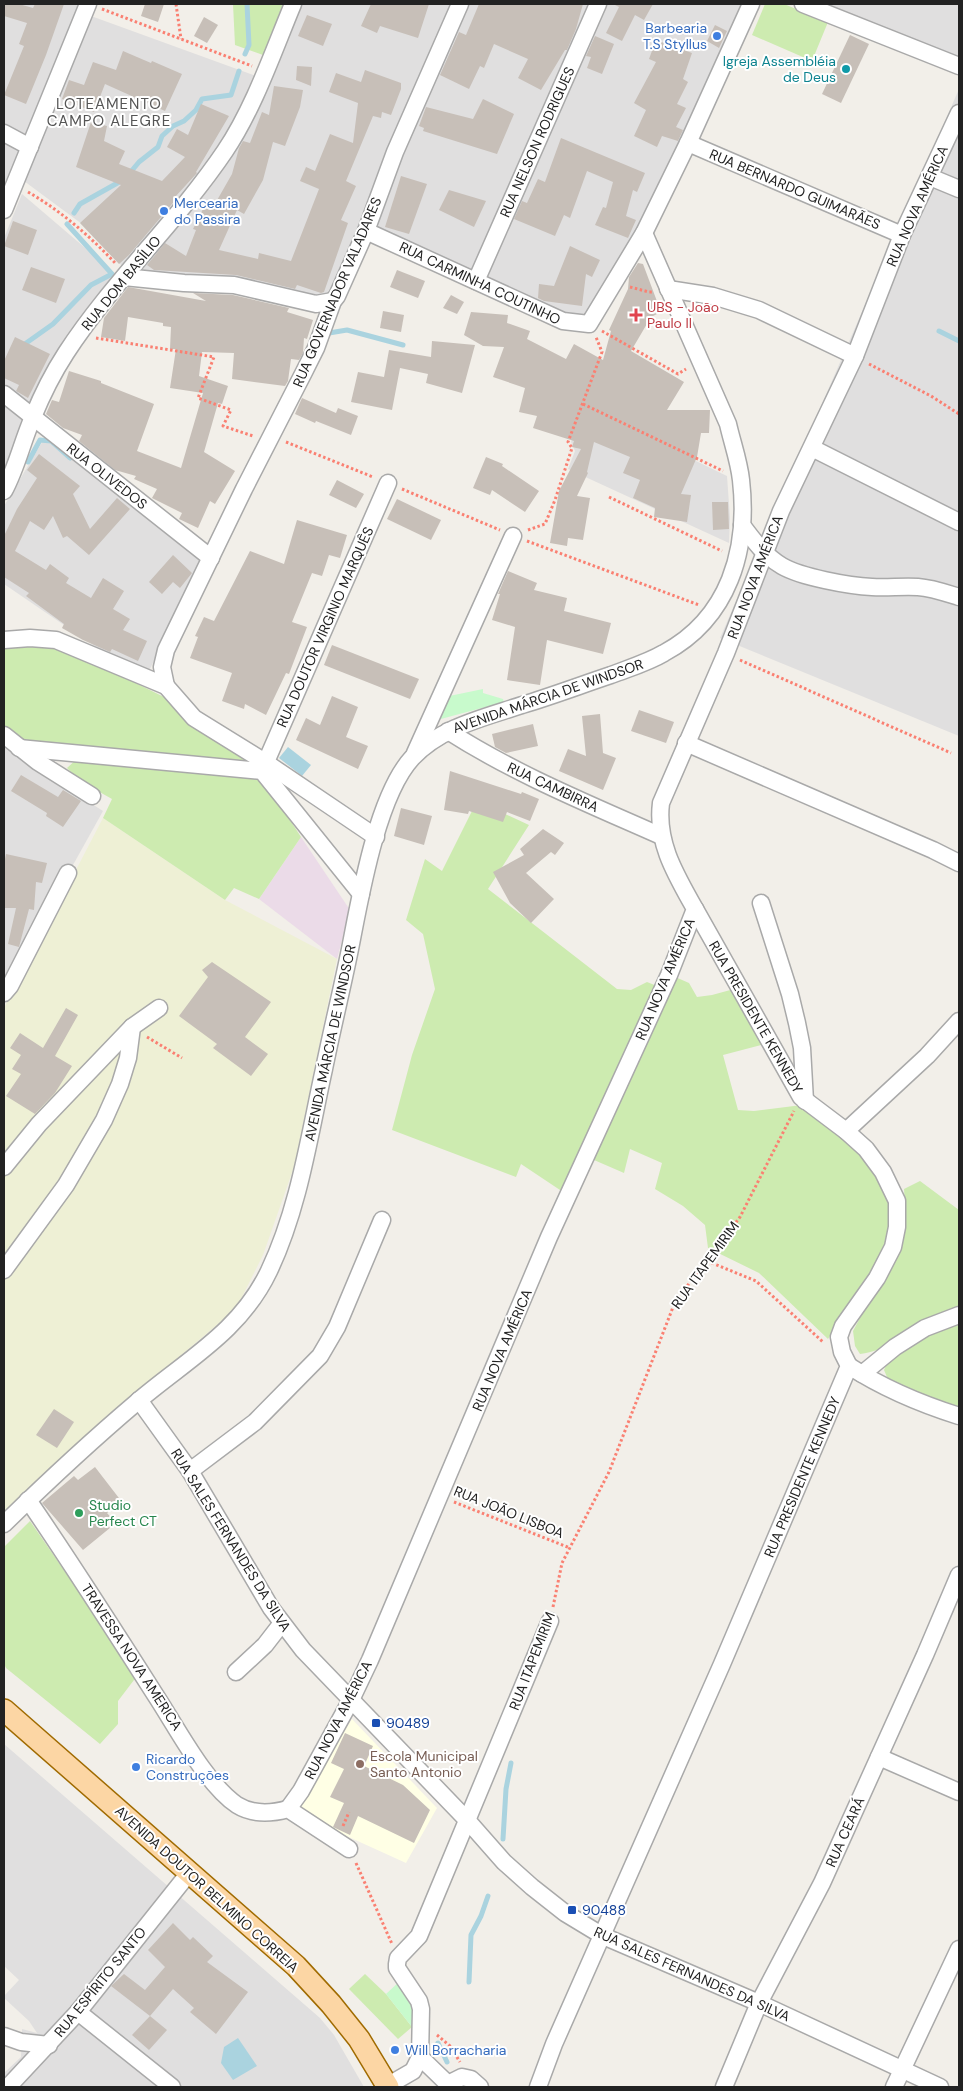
<svg xmlns="http://www.w3.org/2000/svg" width="963" height="2091" font-family="'DM Sans',sans-serif">
	<style>
		.residential { fill: #e0dfdf }
		.industrial { fill: #ebdbe8 }
		.education { fill: #ffffe5 }
		.farmland { fill: #eef0d5 }
		.grass { fill: #cdebb0 }
		.park { fill: #c8facc }
		.water { fill: #aad3df }
		.lines { fill: none; stroke-linecap: round; stroke-linejoin: round }
		.stream { stroke: #aad3df; stroke-width: 5 }
		.building { fill: #c7bfb8 }
		.minor-casing { stroke: #a9a9a9; stroke-width: 19 }
		.major-casing { stroke: #a06b00; stroke-width: 24 }
		.path { stroke: #fa8072; stroke-width: 3; stroke-dasharray: 2.5 2.5; stroke-linecap: butt }
		.minor { stroke: #fff; stroke-width: 16 }
		.major { stroke: #fcd6a4; stroke-width: 21 }
		.shop-dot { fill: #3f7fe0; stroke: #fff; stroke-width: 2 }
		.culture-dot { fill: #0f9aa8; stroke: #fff; stroke-width: 2 }
		.health-dot { fill: #e0444e; stroke: #fff; stroke-width: 2 }
		.leisure-dot { fill: #2e9e5b; stroke: #fff; stroke-width: 2 }
		.transit-dot { fill: #1a4fb4; stroke: #fff; stroke-width: 2 }
		.education-dot { fill: #8d6e63; stroke: #fff; stroke-width: 2 }
		.labels { text-anchor: middle; dominant-baseline: central; stroke-width: 4; stroke-linejoin: round; paint-order: stroke }
		.shop-label { font-size: 14px; fill: #366cbe; stroke: #fff; text-anchor: start }
		.culture-label { font-size: 14px; fill: #0d838f; stroke: #fff; text-anchor: end }
		.street-label { font-size: 14px; fill: #222; stroke: #fff }
		.health-label { font-size: 14px; fill: #be3a42; stroke: #fff; text-anchor: start }
		.leisure-label { font-size: 14px; fill: #27864d; stroke: #fff; text-anchor: start }
		.transit-label { font-size: 14px; fill: #164399; stroke: #fff; text-anchor: start }
		.education-label { font-size: 14px; fill: #785e54; stroke: #fff; text-anchor: start }
		.neighbourhood-label { font-size: 15px; letter-spacing: 1px; fill: #555; stroke: #fff }
	</style>
	<rect width="100%" height="100%" fill="#f2efe9"/>
	<g class="residential">
		<path d="M4 4H85L27 138 4 126Z"/>
		<path d="M297 4H457L327 300 130 275 222 164Z"/>
		<path d="M466 4H592L476 273 371 225Z"/>
		<path d="M603 4H743L665 184 582 323 481 277Z"/>
		<path d="M820 4H959V61Z"/>
		<path d="M91 16 256 76 225 141 124 268 82 224 24 181Z"/>
		<path d="M959 89V736L720 638Z"/>
		<path d="M4 139 23 148 4 193Z"/>
		<path d="M22 194 118 276 30 406 4 383V238Z"/>
		<path d="M4 404 27 423 4 482Z"/>
		<path d="M584 407 727 476 730 518 729 543 568 469 575 451 571 442Z"/>
		<path d="M47 434 204 557 149 671 118 662 4 584V506Z"/>
		<path d="M4 748 103 811 4 989Z"/>
		<path d="M4 1744 320 2018 334 2035 364 2087H4V2073L21 2057 22 2029 37 2033 29 2021 4 1998V1996L19 1980 4 1966Z"/>
	</g>
	<path class="industrial" d="M301 837 350 910 337 959 259 899Z"/>
	<path class="education" d="M352 1719 437 1808 406 1863 318 1823 296 1810Z"/>
	<path class="farmland" d="M103 818 225 900 337 959 294 1167 263 1255 236 1309 167 1367 4 1514V1008Z"/>
	<g class="grass">
		<path d="M233 4H283L263 55 235 45Z"/>
		<path d="M765 4H784L828 22 812 61 752 35Z"/>
		<path d="M45 646 87 659 168 699 256 767 20 739 4 725V648Z"/>
		<path d="M79 757 262 777 301 837 259 899 234 888 225 900 103 818 112 799 80 781 67 768Z"/>
		<path d="M477 801 529 825 488 889 617 989 631 990 647 982 657 986 563 1192 521 1164 516 1177 392 1130 412 1055 435 989 423 934 406 920 425 859 442 871Z"/>
		<path d="M673 976 689 983 697 997 712 995 734 989 765 1044 723 1055 738 1110 754 1111 802 1105 865 1155 893 1200V1239L828 1339 759 1273 708 1248 705 1225 683 1206 655 1189 662 1163 630 1149 624 1173 594 1160Z"/>
		<path d="M920 1181 959 1210V1309C935 1321 885 1352 860 1354L855 1346 853 1331 893 1256 905 1205 904 1189Z"/>
		<path d="M959 1323V1411L894 1384 887 1377 884 1370C894 1343 935 1334 959 1323Z"/>
		<path d="M30 1521 137 1676 118 1701V1724L100 1744 6 1668 4 1664V1547Z"/>
		<path d="M365 1974 386 1994 412 2027 398 2039 349 1989Z"/>
	</g>
	<g class="park">
		<path d="M483 689V693L503 699 504 702 426 723 435 699Z"/>
		<path d="M399 1982C413 1998 416 2004 412 2027L386 1994Z"/>
	</g>
	<g class="water">
		<path d="M288 747 311 765 302 776 279 758Z"/>
		<path d="M238 2038 257 2066 233 2080 221 2063 224 2047Z"/>
	</g>
	<g class="lines">
		<g class="stream">
			<path d="M245 54 249 45 247 4"/>
			<path d="M129 174 139 162 158 147 162 136 173 126 184 121 196 110 202 99 231 95 239 71"/>
			<path d="M74 213 80 204 121 181"/>
			<path d="M939 331 959 341"/>
			<path d="M329 333 347 330 403 345"/>
			<path d="M22 346 53 324 91 285 112 274 67 224"/>
			<path d="M28 462 40 440 51 441 70 458"/>
			<path d="M503 1839 506 1789 511 1763"/>
			<path d="M469 1982 471 1935 481 1916 488 1896"/>
			<path d="M438 2043 447 2062"/>
		</g>
	</g>
	<g class="building">
		<path d="M4 4H19L33 8 35 4H64L46 55 26 104 4 95 24 46 19 44 27 23 4 16Z"/>
		<path d="M145 4H164L158 22 141 16Z"/>
		<path d="M371 4H429L418 38 380 26 377 33 361 26Z"/>
		<path d="M479 4H583L576 29 567 50H565L541 90 518 78 528 59 494 44 484 68 480 66 469 89 440 75 459 32 466 35Z"/>
		<path d="M613 4H653L644 20 635 15 622 41 606 33 619 7Z"/>
		<path d="M307 15 332 24 323 46 298 36Z"/>
		<path d="M204 17 218 25 207 43 194 36Z"/>
		<path d="M715 25 727 31 719 48 707 41Z"/>
		<path d="M850 35 869 44 841 103 822 94Z"/>
		<path d="M595 36 614 44 602 74 587 68 591 57 586 56Z"/>
		<path d="M656 40 692 53 683 79 688 82 677 104 686 108 676 127 683 130 678 141 662 136 657 147 634 136 646 110 634 103 656 62 649 59Z"/>
		<path d="M123 51 151 63 152 61 182 74 165 111 105 84 94 112 62 99 69 80 84 85 93 62 116 70Z"/>
		<path d="M297 66 312 67 311 86 296 80Z"/>
		<path d="M365 70 401 83V89L391 115 382 112 381 118 373 116 346 181 356 186 341 220 348 223 324 292 321 293 297 285 295 289 236 275 154 270 147 265 165 243 186 256 196 230 193 229 205 205 212 209 232 174 239 148 243 141 250 143 262 112 269 115 274 86 303 90 300 107 285 146 273 142 263 180 244 214 237 210 219 250 258 259 259 253 291 261 319 189 300 181 306 167 315 171 330 134 353 143 358 103 329 92 336 73 361 82Z"/>
		<path d="M483 99 514 114 497 154 423 131 424 128 419 126 426 107 473 119Z"/>
		<path d="M201 104 229 116 196 172 197 173 175 197 177 198 129 255 119 264 80 223 121 185 76 167 91 122 107 126 104 141 125 151 119 164 162 181 185 157 167 147 177 129 188 135Z"/>
		<path d="M561 138 645 173 637 192 633 190 626 216 636 220 628 238 595 225 603 207 606 208 613 182 587 171 570 218 564 215 555 236 514 219 522 201 527 203 538 179 545 182Z"/>
		<path d="M401 176 427 184 409 234 385 227Z"/>
		<path d="M449 190 486 201 474 227 439 210Z"/>
		<path d="M13 221 37 230 28 255 4 246Z"/>
		<path d="M570 246 600 260 592 277 586 274 582 306 544 301 538 298 539 284 554 286Z"/>
		<path d="M638 263 643 264 661 312 651 317 631 351 684 382 667 410H710L709 433H701L697 457 681 494 691 495 687 522 654 517 655 508 633 498 640 480 623 473 630 457 594 442 587 472 588 473 577 496 590 498 583 540 568 538 567 546 550 543 559 491 581 449 572 447 574 441 533 428 537 416 519 412 525 388 493 377 504 347 483 346 464 335 471 312 508 315 507 323 530 331 527 339 566 359 574 344 603 360 611 331 609 330 628 289 629 277Z"/>
		<path d="M31 267 65 279 56 303 22 290Z"/>
		<path d="M397 270 425 281 418 298 390 287Z"/>
		<path d="M128 287 206 301 193 293 233 295 289 308 287 312 313 320 307 339 304 338 303 353 299 360 291 359 288 381 285 386 232 379 234 353 202 352 199 376 228 386 222 404 218 403 204 452 235 471 215 504 210 501 198 528 179 519 182 513 152 498 157 489 134 479 136 476 115 470 79 441 82 435 63 428 46 414 52 400 59 402 69 371 101 381V383L154 404 137 451 181 468 203 393 170 388 176 349H170L171 327 163 326V323L128 317 125 341 101 337 104 318Z"/>
		<path d="M451 295 464 302 457 314 443 308Z"/>
		<path d="M383 311 404 315 401 332 380 328Z"/>
		<path d="M15 337 50 354 28 398 16 391 19 385 4 378V361Z"/>
		<path d="M432 341 475 345 462 393 426 383 428 374 400 368 392 410 351 402 358 372 384 377 389 350 431 357Z"/>
		<path d="M302 398 336 413 338 408 358 416 351 435 316 421 315 423 295 414Z"/>
		<path d="M39 454 80 486 73 494 90 529 117 498 130 509 89 555 67 536 63 538 53 516 44 530 30 521 15 551 46 570 50 564 69 578 66 583 91 598 103 578 124 591 113 609 130 619 123 630 147 641 138 661 112 649 110 652 83 640 62 628 64 624 26 596 29 593 4 577V536L17 509 37 478 27 470Z"/>
		<path d="M486 457 503 464 502 466 539 491 525 512 492 490 490 495 473 488Z"/>
		<path d="M337 480 364 494 356 508 329 495Z"/>
		<path d="M397 499 441 520 431 540 387 519Z"/>
		<path d="M712 502H728L729 529 713 530Z"/>
		<path d="M297 520 347 535 340 558 329 555 322 576 312 573 292 622 307 627 289 674 286 673 266 715 245 704 244 709 222 701 232 673 190 658 198 637 195 636 204 617 214 621 250 551 284 564Z"/>
		<path d="M173 555 192 573 180 588 173 582 162 594 149 582Z"/>
		<path d="M508 571 537 583 534 590 567 598 564 611 611 623 603 654 547 640 540 685 507 680 515 627 492 620 500 594H498Z"/>
		<path d="M332 645 419 679 410 699 324 665Z"/>
		<path d="M332 696 358 707 346 737 368 746 358 769 296 740 306 718 320 725Z"/>
		<path d="M639 710 674 722 666 743 631 731Z"/>
		<path d="M600 714 603 753 616 758 603 790 559 771 568 749 586 756 582 716Z"/>
		<path d="M533 724 538 746 506 753 495 747 492 734Z"/>
		<path d="M450 771 521 794 522 792 539 799 530 821 507 812 503 822 469 811 468 814 444 810Z"/>
		<path d="M21 775 58 797 63 790 81 801 63 827 46 816 47 813 11 791Z"/>
		<path d="M401 808 432 816 424 845 394 836Z"/>
		<path d="M543 829 564 843 555 855 551 852 526 873 554 899 531 923 510 903 493 872 524 855 520 849Z"/>
		<path d="M6 854 47 863 42 883 36 882 34 910 29 909 19 947 8 944 16 908H4V864Z"/>
		<path d="M212 962 271 1002 245 1037 268 1054 251 1076 213 1048 217 1044 179 1016 208 977 202 970Z"/>
		<path d="M66 1008 78 1015 55 1056 72 1066 55 1093 35 1114 6 1096 21 1074 12 1069 21 1055 10 1048 20 1033 43 1048Z"/>
		<path d="M54 1409 74 1422 57 1448 36 1435Z"/>
		<path d="M95 1467 122 1502 107 1513 116 1523 83 1550 42 1503 74 1476 78 1480Z"/>
		<path d="M345 1733 373 1746 364 1766 403 1785 430 1810 414 1843 358 1816 350 1835 333 1827 344 1803 330 1797 344 1769 331 1763Z"/>
		<path d="M173 1923 190 1940 193 1937 213 1956 207 1962 248 1992 216 2034 190 2012 194 2008 173 1989 150 2016 111 1986 124 1974 145 1990 165 1967 148 1950Z"/>
		<path d="M150 2016 167 2030 149 2050 132 2035Z"/>
	</g>
	<g class="lines">
		<g class="minor-casing">
			<g id="minor">
				<path d="M803 4 959 66"/>
				<path d="M4 133 30 147"/>
				<path d="M688 143 902 235"/>
				<path d="M930 177 959 189"/>
				<path d="M4 210 88 4"/>
				<path d="M366 231 563 321 589 324 644 233 688 143 751 4"/>
				<path d="M124 277 184 283 234 285 316 304 333 301"/>
				<path d="M476 281 598 4"/>
				<path d="M668 289 713 296 759 310 855 356"/>
				<path d="M4 394 211 558"/>
				<path d="M812 448 959 522"/>
				<path d="M4 491C17 467 22 442 33 417 42 395 53 373 66 353 113 281 177 222 225 151 254 108 273 52 293 4"/>
				<path d="M742 525C753 540 766 557 782 566 801 577 849 586 872 587 887 588 903 586 918 587 932 588 946 593 959 597"/>
				<path d="M4 640 30 638 56 640 166 686 194 718 265 762 376 837"/>
				<path d="M166 686 162 667 166 650 244 489 304 372 316 348 333 301 337 296 366 231 395 152 460 4"/>
				<path d="M448 731C515 774 589 804 661 836"/>
				<path d="M4 735 38 762 92 796"/>
				<path d="M686 743 933 850 959 863"/>
				<path d="M19 748 262 771 361 894"/>
				<path d="M415 753 513 536"/>
				<path d="M262 771 388 483"/>
				<path d="M761 903 790 994 797 1023 802 1048 805 1101"/>
				<path d="M4 993 10 986 68 873"/>
				<path d="M846 1131 927 1056 959 1021"/>
				<path d="M4 1167 39 1124 132 1027 159 1008"/>
				<path d="M4 1270 66 1185 104 1120 120 1084 128 1058 132 1027"/>
				<path d="M849 1366C883 1388 921 1404 959 1416"/>
				<path d="M862 1374 895 1347 925 1328 959 1315"/>
				<path d="M139 1400 190 1471 271 1608 303 1650 467 1820 504 1862 532 1887 565 1913 603 1936 759 2003 940 2087"/>
				<path d="M190 1471 255 1422 320 1356 337 1327 382 1220"/>
				<path d="M28 1500C72 1564 114 1630 156 1696 177 1728 206 1784 237 1805 253 1815 270 1814 288 1809L349 1849"/>
				<path d="M4 1524C47 1482 91 1441 137 1402 186 1360 240 1332 269 1271 299 1208 309 1137 324 1069 332 1029 342 989 350 949 360 898 377 796 412 758 441 727 483 718 522 705 552 696 581 685 611 675 629 668 647 663 664 653 729 618 749 550 741 480 739 461 732 442 728 424L644 233"/>
				<path d="M236 1672 265 1645 282 1623"/>
				<path d="M879 1757 959 1792"/>
				<path d="M288 1809 301 1791 351 1700 370 1660 549 1237 669 975 695 909C676 875 656 843 661 803L726 653 781 511 855 356 902 235 959 113"/>
				<path d="M78 2012 172 2087"/>
				<path d="M4 2036 21 2042 49 2045"/>
				<path d="M420 2057 451 2087"/>
				<path d="M448 2084 462 2077 471 2079 480 2087"/>
				<path d="M387 2086 413 2071 420 2057 421 2009 419 2001 397 1968V1964L398 1958 419 1936 550 1621"/>
				<path d="M8 2087 78 2012 189 1873"/>
				<path d="M538 2087 554 2044 722 1664 849 1366 842 1352 839 1337 843 1326 877 1278 893 1247 897 1227V1201L883 1172 866 1149 846 1131 801 1097 695 909"/>
				<path d="M724 2087 759 2003 822 1883 925 1655 959 1575"/>
				<path d="M894 2087 959 1949"/>
			</g>
		</g>
		<g class="major-casing">
			<path id="major" d="M4 1710 296 1966 331 2004 359 2039 388 2087"/>
		</g>
		<g class="path">
			<path d="M176 4 181 39"/>
			<path d="M102 9 252 66"/>
			<path d="M28 192C61 211 90 236 116 264"/>
			<path d="M630 287 649 292H653"/>
			<path d="M602 331 678 374 686 369"/>
			<path d="M96 338 214 357 198 398 231 410 223 426 253 436"/>
			<path d="M869 364 931 396 959 414"/>
			<path d="M583 404 723 471"/>
			<path d="M286 442 373 477"/>
			<path d="M402 489 500 530"/>
			<path d="M609 497 722 551"/>
			<path d="M528 530 545 524 555 500 572 448 568 442 602 352 596 337"/>
			<path d="M527 541 699 605"/>
			<path d="M740 660 951 753"/>
			<path d="M147 1037 182 1058"/>
			<path d="M707 1261 756 1281 823 1342"/>
			<path d="M454 1502 570 1548"/>
			<path d="M553 1607 562 1563 609 1472 675 1302 740 1217 794 1111"/>
			<path d="M343 1826 349 1812"/>
			<path d="M356 1863 392 1944"/>
			<path d="M437 2035 450 2046 460 2062"/>
		</g>
		<use href="#minor" class="minor"/>
		<use href="#major" class="major"/>
	</g>
	<g class="shop-dot">
		<circle cx="717" cy="36" r="5"/>
		<circle cx="164" cy="211" r="5"/>
		<circle cx="136" cy="1767" r="5"/>
		<circle cx="395" cy="2050" r="5"/>
	</g>
	<circle class="culture-dot" cx="846" cy="69" r="5"/>
	<path class="health-dot" d="M633.5 307.5h5v5h5v5h-5v5h-5v-5h-5v-5h5z"/>
	<circle class="leisure-dot" cx="79" cy="1513" r="5"/>
	<g class="transit-dot">
		<rect x="371" y="1718" width="10" height="10" rx="2.5"/>
		<rect x="567" y="1905" width="10" height="10" rx="2.5"/>
	</g>
	<circle class="education-dot" cx="360" cy="1764" r="5"/>
	<g class="labels">
		<g class="shop-label">
			<text x="707" y="28" text-anchor="end">Barbearia<tspan x="707" dy="16">T.S Styllus</tspan></text>
			<text x="174" y="203">Mercearia<tspan x="174" dy="16">do Passira</tspan></text>
			<text x="146" y="1759">Ricardo<tspan x="146" dy="16">Construções</tspan></text>
			<text x="405" y="2050">Will Borracharia</text>
		</g>
		<g class="culture-label">
			<text x="836" y="61">Igreja Assembléia<tspan x="836" dy="16">de Deus</tspan></text>
		</g>
		<g class="street-label">
			<text transform="translate(537 142) rotate(-66)">RUA NELSON RODRIGUES</text>
			<text transform="translate(795 189) rotate(23)">RUA BERNARDO GUIMARÃES</text>
			<text transform="translate(917 206) rotate(-66)">RUA NOVA AMÉRICA</text>
			<text transform="translate(121 283) rotate(-51)">RUA DOM BASÍLIO</text>
			<text transform="translate(480 283) rotate(25)">RUA CARMINHA COUTINHO</text>
			<text transform="translate(337 292) rotate(-67)">RUA GOVERNADOR VALADARES</text>
			<text transform="translate(107 476) rotate(38)">RUA OLIVEDOS</text>
			<text transform="translate(755 577) rotate(-69)">RUA NOVA AMÉRICA</text>
			<text transform="translate(325 627) rotate(-66)">RUA DOUTOR VIRGINIO MARQUÊS</text>
			<text transform="translate(548 696) rotate(-19)">AVENIDA MÁRCIA DE WINDSOR</text>
			<text transform="translate(553 787) rotate(25)">RUA CAMBIRRA</text>
			<text transform="translate(665 979) rotate(-67)">RUA NOVA AMÉRICA</text>
			<text transform="translate(756 1017) rotate(60)">RUA PRESIDENTE KENNEDY</text>
			<text transform="translate(330 1043) rotate(-78)">AVENIDA MÁRCIA DE WINDSOR</text>
			<text transform="translate(705 1265) rotate(-54)">RUA ITAPEMIRIM</text>
			<text transform="translate(502 1350) rotate(-67)">RUA NOVA AMÉRICA</text>
			<text transform="translate(802 1477) rotate(-67)">RUA PRESIDENTE KENNEDY</text>
			<text transform="translate(509 1512) rotate(22)">RUA JOÃO LISBOA</text>
			<text transform="translate(231 1540) rotate(58)">RUA SALES FERNANDES DA SILVA</text>
			<text transform="translate(132 1657) rotate(57)">TRAVESSA NOVA AMERICA</text>
			<text transform="translate(532 1661) rotate(-69)">RUA ITAPEMIRIM</text>
			<text transform="translate(338 1720) rotate(-63)">RUA NOVA AMÉRICA</text>
			<text transform="translate(845 1832) rotate(-66)">RUA CEARÁ</text>
			<text transform="translate(207 1889) rotate(42)">AVENIDA DOUTOR BELMINO CORREIA</text>
			<text transform="translate(692 1974) rotate(24)">RUA SALES FERNANDES DA SILVA</text>
			<text transform="translate(100 1982) rotate(-51)">RUA ESPÍRITO SANTO</text>
		</g>
		<g class="health-label">
			<text x="647" y="307">UBS - João<tspan x="647" dy="16">Paulo II</tspan></text>
		</g>
		<g class="leisure-label">
			<text x="89" y="1505">Studio<tspan x="89" dy="16">Perfect CT</tspan></text>
		</g>
		<g class="transit-label">
			<text x="386" y="1723">90489</text>
			<text x="582" y="1910">90488</text>
		</g>
		<g class="education-label">
			<text x="370" y="1756">Escola Municipal<tspan x="370" dy="16">Santo Antonio</tspan></text>
		</g>
		<g class="neighbourhood-label">
			<text x="109" y="104">LOTEAMENTO<tspan x="109" dy="17">CAMPO ALEGRE</tspan></text>
		</g>
	</g>
	<rect width="963" height="2091" fill="none" stroke="#222222" stroke-width="10"/>
</svg>
